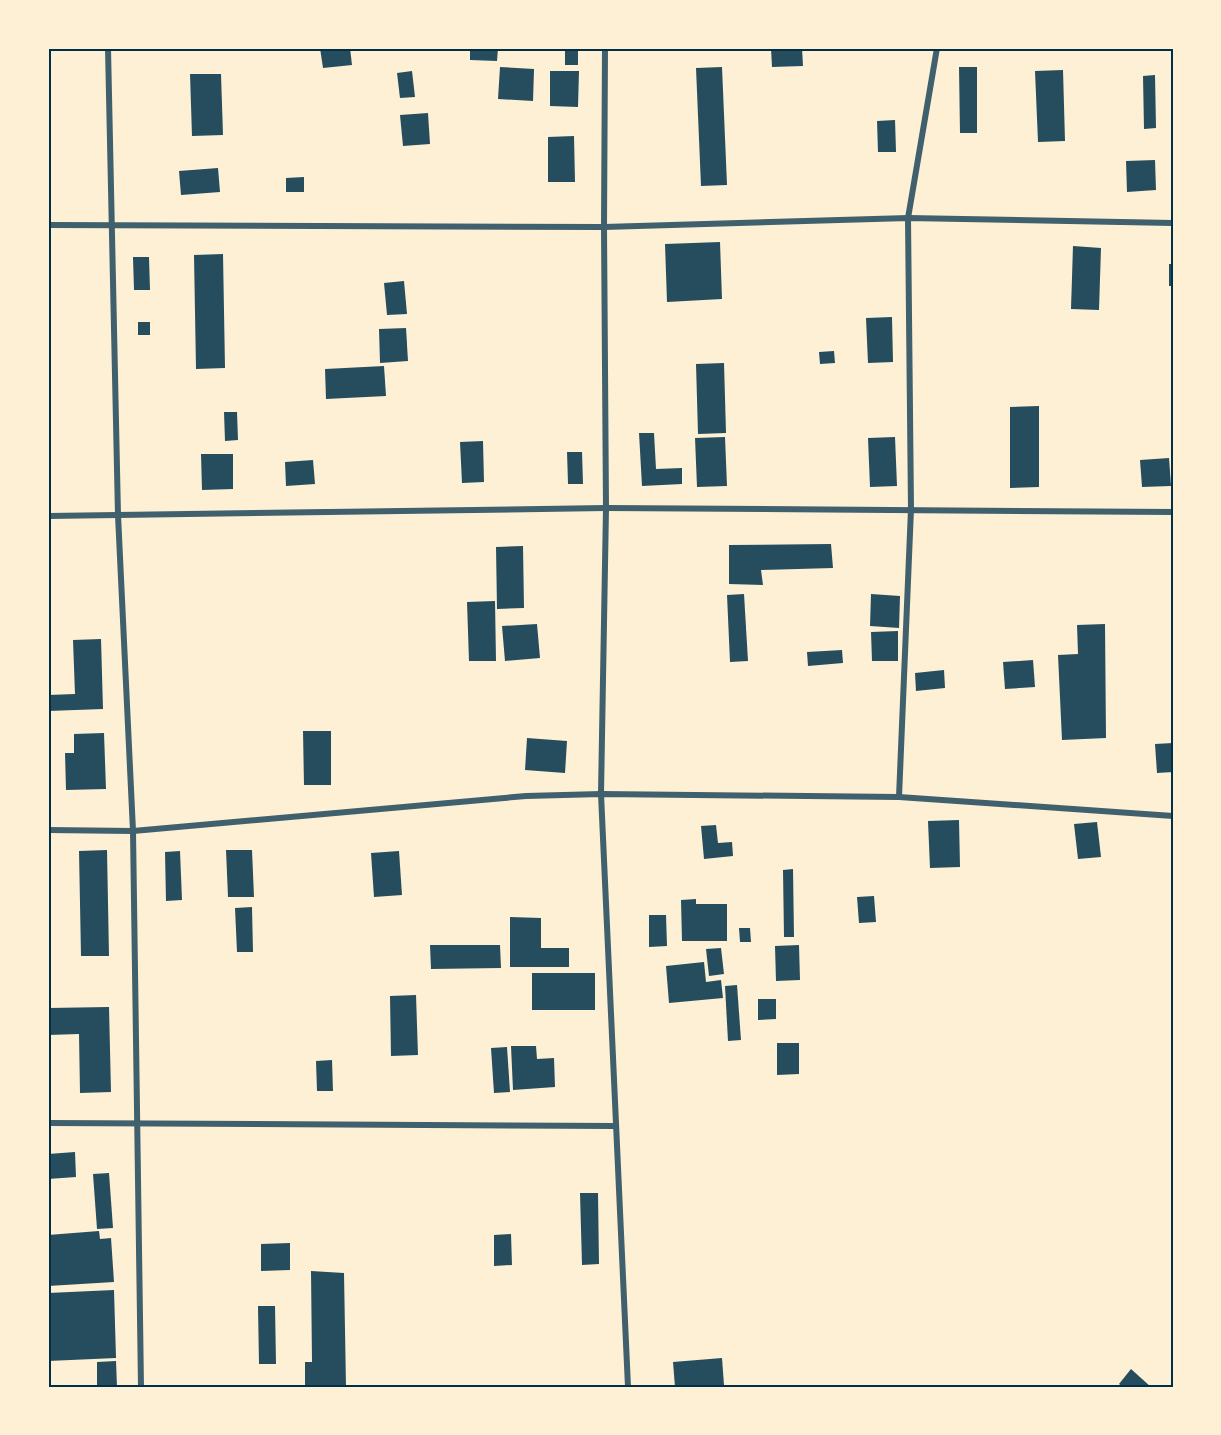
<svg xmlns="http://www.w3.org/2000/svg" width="1221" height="1435" font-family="Helvetica,sans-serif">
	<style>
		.building { fill: #264d5e }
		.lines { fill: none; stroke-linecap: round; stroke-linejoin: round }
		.minor { stroke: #3f606c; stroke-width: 6 }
		.neatline { fill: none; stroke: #003049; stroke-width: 2 }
	</style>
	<rect width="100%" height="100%" fill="#fdf0d5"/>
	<g class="building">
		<path d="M320 48H350L352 65 323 68Z"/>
		<path d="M470 48H498L497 61 470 60Z"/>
		<rect x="565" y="48" width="13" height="17"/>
		<path d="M771 48H802L803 66 772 67Z"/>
		<path d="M500 67 534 69 533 101 498 99Z"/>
		<path d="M722 67 727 185 701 186 696 68Z"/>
		<path d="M959 67H977V133H960Z"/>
		<path d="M1063 70 1065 141 1038 142 1035 71Z"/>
		<path d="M412 71 415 97 400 98 397 73Z"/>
		<path d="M550 71H579L578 107 550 106Z"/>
		<path d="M190 74H221L223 135 192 136Z"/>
		<path d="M1155 75 1156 128 1144 129 1143 76Z"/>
		<path d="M428 113 430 144 403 146 400 115Z"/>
		<path d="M895 120 896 152H878L877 121Z"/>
		<path d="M574 136 575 182H548V137Z"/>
		<path d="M1155 160 1156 190 1127 192 1126 161Z"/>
		<path d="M218 168 220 192 181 195 179 171Z"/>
		<path d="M304 177V192H286V178Z"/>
		<path d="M720 242 722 299 667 302 665 244Z"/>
		<path d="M1073 246 1101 248 1099 310 1071 309Z"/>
		<path d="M223 254 225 368 196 369 194 255Z"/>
		<path d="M133 257H149L150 290H134Z"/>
		<rect x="1169" y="264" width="4" height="22"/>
		<path d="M404 281 407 314 387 315 384 283Z"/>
		<path d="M892 317 893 362 868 363 866 318Z"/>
		<rect x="138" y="322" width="12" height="13"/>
		<path d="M406 328 408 361 380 363 379 329Z"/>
		<path d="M834 351 835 363 820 364 819 352Z"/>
		<path d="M724 363 726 433 698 434 696 364Z"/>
		<path d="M384 366 386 396 326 399 325 369Z"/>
		<path d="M1039 406V487L1010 488V407Z"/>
		<path d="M224 412H237L238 440 225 441Z"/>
		<path d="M639 433H654L656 469 682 468V484L642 486Z"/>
		<path d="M725 437 727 486 697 487 695 438Z"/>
		<path d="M895 437 897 486 870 487 868 438Z"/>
		<path d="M483 441 484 482 462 483 460 442Z"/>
		<path d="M567 452H582L583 484H568Z"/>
		<path d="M201 454H233V489L202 490Z"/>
		<path d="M1169 458 1171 486 1142 487 1140 460Z"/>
		<path d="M313 460 315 484 286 486 285 462Z"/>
		<path d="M831 544 833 568 761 570 763 585 729 584V545Z"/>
		<path d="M523 546 524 608 497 609 496 547Z"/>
		<path d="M744 594 748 661 730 662 727 595Z"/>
		<path d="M871 594 900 596 899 628 870 626Z"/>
		<path d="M495 601 496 661H469L467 602Z"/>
		<path d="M537 624 540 658 505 661 502 626Z"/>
		<path d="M1105 624 1106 738 1062 740 1058 655 1078 654 1077 625Z"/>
		<path d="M898 631V661H872L871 632Z"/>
		<path d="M101 639 103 709 48 711V695L75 694 73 640Z"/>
		<path d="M842 650 843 663 808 666 807 652Z"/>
		<path d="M1033 660 1035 687 1005 689 1003 662Z"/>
		<path d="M944 670 945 688 916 691 915 673Z"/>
		<path d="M303 731H331V785H304Z"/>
		<path d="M104 733 106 789 66 790 65 753H74V734Z"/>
		<path d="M527 738 567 741 565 773 525 770Z"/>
		<path d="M1173 743V772L1157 773 1155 744Z"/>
		<path d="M959 820 960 867 930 868 928 821Z"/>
		<path d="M1097 822 1101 857 1078 859 1074 824Z"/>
		<path d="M716 825 718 843 732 842 733 856 704 859 701 826Z"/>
		<path d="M107 850 109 956H81L79 851Z"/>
		<path d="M226 850H252L254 897H228Z"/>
		<path d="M180 851 182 900 166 901 165 852Z"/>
		<path d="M399 851 402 895 374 897 371 853Z"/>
		<path d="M793 869 794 937H784L783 870Z"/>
		<path d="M874 896 876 922 859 923 857 897Z"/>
		<path d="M696 899V904H727V941H682L681 900Z"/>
		<path d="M252 907 253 952H237L235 908Z"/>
		<path d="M649 915H666L667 946 649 947Z"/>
		<path d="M510 917 541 918V948H569V967H510Z"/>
		<path d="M739 928H750L751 942H740Z"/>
		<path d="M430 945H500L501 968 431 969Z"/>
		<path d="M799 945 800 980 776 981 775 946Z"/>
		<path d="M721 948 724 974 709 976 706 949Z"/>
		<path d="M704 962 706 982 721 980 723 998 669 1003 666 966Z"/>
		<rect x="532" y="973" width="63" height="37"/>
		<path d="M737 985 741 1040 728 1041 725 986Z"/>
		<path d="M416 995 418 1055 391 1056 390 996Z"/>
		<path d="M758 999H776V1019L758 1020Z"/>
		<path d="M109 1007 111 1092 80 1093 79 1034 48 1035V1008Z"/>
		<path d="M777 1043H799V1074L777 1075Z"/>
		<path d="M511 1046H536L537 1059 554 1058 555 1087 513 1090Z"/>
		<path d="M507 1047 510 1092 494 1093 491 1048Z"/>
		<path d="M332 1060 333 1091H317L316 1061Z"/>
		<path d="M75 1152 76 1177 48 1179V1154Z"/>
		<path d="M109 1173 113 1228 97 1229 93 1174Z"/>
		<path d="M580 1193H598L599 1264 582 1265Z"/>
		<path d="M99 1231 100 1239 111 1238 114 1282 48 1286V1235Z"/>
		<path d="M511 1234 512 1265 494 1266V1235Z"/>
		<path d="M290 1243V1270L261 1271V1244Z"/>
		<path d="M311 1271 344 1273 346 1387H305V1362H312Z"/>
		<path d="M114 1290 116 1358 48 1361V1293Z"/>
		<path d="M258 1306H275L276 1364H259Z"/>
		<path d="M722 1358 724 1385 675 1387 673 1362Z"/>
		<path d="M116 1361 117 1387H97V1362Z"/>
		<path d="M1131 1369 1151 1387H1123L1119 1384Z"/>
	</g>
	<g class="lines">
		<g class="minor">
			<path d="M108 48 118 515 133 831 141 1387"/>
			<path d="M605 48 604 227 606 508 601 794 628 1387"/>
			<path d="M48 225 604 227 908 218 1173 223"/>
			<path d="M48 516 606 508 1173 512"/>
			<path d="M899 797 911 509 908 218 937 48"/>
			<path d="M48 830 133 831 526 796 601 794 899 797 1173 816"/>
			<path d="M48 1123 616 1126"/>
		</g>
	</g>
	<rect width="1221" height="1435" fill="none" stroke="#fdf0d5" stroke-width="99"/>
	<rect x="50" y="50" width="1122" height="1336" class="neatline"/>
</svg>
